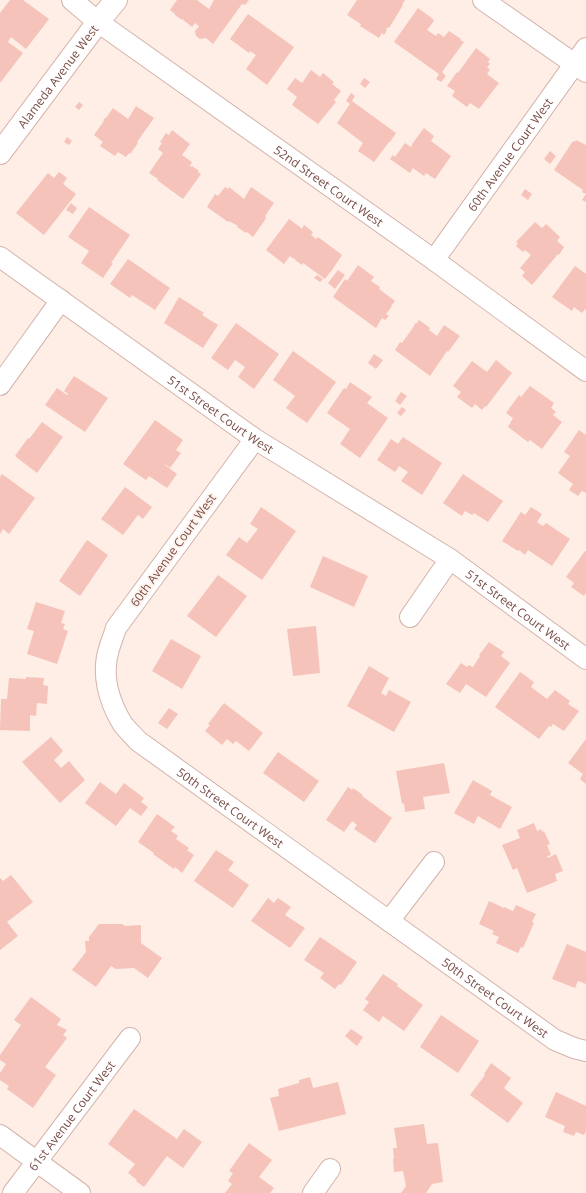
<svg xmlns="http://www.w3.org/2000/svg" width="586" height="1193" font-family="'Open Sans',sans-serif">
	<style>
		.building { fill: #f5c3ba }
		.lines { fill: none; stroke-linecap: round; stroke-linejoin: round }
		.street-casing { stroke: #d3b4ac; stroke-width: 22 }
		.secondary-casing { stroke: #d9b4ac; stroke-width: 24 }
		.street { stroke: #fff; stroke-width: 20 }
		.secondary { stroke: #fff; stroke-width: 22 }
		.labels { text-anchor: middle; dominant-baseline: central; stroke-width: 4; stroke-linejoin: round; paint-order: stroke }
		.street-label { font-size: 12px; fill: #794d48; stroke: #fff3ed }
	</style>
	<rect width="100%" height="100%" fill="#feeee5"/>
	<g class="building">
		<path d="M10 0H23L49 19 26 49 11 37 9 40 8 42 23 53 0 83V13Z"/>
		<path d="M177 0H197L209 9 214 0H249L245 5 242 4 213 44 206 38 200 39 196 36 195 31 199 26 195 23 192 27 182 19V20L175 15V14L170 10Z"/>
		<path d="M357 0H405L402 5H403L389 28 388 27 386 29 387 30 384 35 382 33 379 38 360 26 361 24 347 15Z"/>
		<path d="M418 8 433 19V20L434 21 427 30 436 36 438 33 444 37 449 31 461 39 460 40 464 42 442 72 446 76 441 82 436 79 439 74 394 42Z"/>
		<path d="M248 14 294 47 267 85 246 69 256 55 250 51 249 53 230 39Z"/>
		<path d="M476 48 490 59 488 62 490 64 487 67 490 70 487 74 499 83 479 109 470 103 467 107 452 96 455 91 447 86 457 72 458 73Z"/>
		<path d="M311 70 320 77 323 73 334 82 332 84 341 91 334 100 336 102 318 124 292 105 297 97 287 89 295 78 302 83Z"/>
		<path d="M364 78 370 82 365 88 360 84Z"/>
		<path d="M351 93 355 96 352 101 396 133 390 142H389L374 162 358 151 363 143 337 123 350 104 346 101Z"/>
		<path d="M79 102 83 105 79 110 75 107Z"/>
		<path d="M136 106 154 118 137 142 138 143 130 154 129 153 126 157 118 152 115 156 100 146 103 142 94 135 104 121 103 120 105 118H106L113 108 128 119Z"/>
		<path d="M424 128 434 136 431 141 451 156 435 179 426 173 424 176 413 168 410 173 390 159 393 155 395 157 405 143 411 147 412 145V144Z"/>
		<path d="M172 130 190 144 182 155 192 162 190 166 191 167 192 166 199 171 198 172 201 174 183 199 157 180 158 179 149 173 163 153 158 149 162 143 160 142 166 133 169 135Z"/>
		<path d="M67 137 72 141 69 145 64 142Z"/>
		<path d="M576 140 586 145V202L582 200 586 194 582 192 583 190 554 170 573 141 575 142Z"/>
		<path d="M550 151 556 156 550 164 544 159Z"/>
		<path d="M59 172 67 178 63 184 76 194 44 235 16 213 48 173 54 178Z"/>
		<path d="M225 187 228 189 229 187 244 199 251 187 274 203 265 216 266 217 265 220 253 237 247 232 246 233 237 227 238 226 229 221 228 222 207 207 215 194 218 196Z"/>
		<path d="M525 189 532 194 528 200 521 195Z"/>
		<path d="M71 203 77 208 73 214 66 210Z"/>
		<path d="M89 207 130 235 111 263H113L103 278 81 263 89 251 68 237Z"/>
		<path d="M289 219 300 227 302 229 304 225 313 232 311 235 316 239 318 237 342 255 330 273V272L325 279 303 263 302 265 295 260V259L294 258V259L290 256 284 264 266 250Z"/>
		<path d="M535 222 542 228 546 224 560 237 557 241 564 247 559 255 558 254 532 285 522 276 525 272 520 268 531 255 525 250 523 252 516 246 518 243 516 242Z"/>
		<path d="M128 259 170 288 155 310 132 295 130 298 110 284Z"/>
		<path d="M358 265 374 277 371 281 380 287 379 289 395 301 391 306H392L386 314 389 316 385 320 382 318 376 328 333 297 345 279 347 281Z"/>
		<path d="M575 266 586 274V310L585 309 582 313 574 307 572 311 552 297Z"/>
		<path d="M338 270 345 275 335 289 328 283Z"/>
		<path d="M317 275 323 279 320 282 314 278Z"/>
		<path d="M179 297 204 313 202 315 218 325 203 348 164 323Z"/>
		<path d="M419 320 430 328 429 330 437 336 444 325 460 336 448 352 447 351 430 376 395 350 400 342 402 343 414 326 415 323 416 324Z"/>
		<path d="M236 323 279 354 254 389 238 377 245 367 235 360 228 370 211 358Z"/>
		<path d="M293 351 336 382 307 423 286 408 295 396 273 380Z"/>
		<path d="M374 354 383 360 376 369 368 363Z"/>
		<path d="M496 360 512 373 486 407 485 406 482 410 475 404 472 408 457 397 461 392 453 386 472 361 487 372Z"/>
		<path d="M74 376 108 398 85 432 45 405 57 388 67 395 68 394 64 391Z"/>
		<path d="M350 382 372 397 367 403 388 418 360 458 340 444 350 429 327 413 344 388 346 389Z"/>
		<path d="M530 386 554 403 551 408 556 412 553 415 562 422 542 449 530 440 528 442 508 427 513 418 506 413 519 395 521 397Z"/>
		<path d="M401 392 407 396 400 405 395 401Z"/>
		<path d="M402 407 406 410 401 416 397 413Z"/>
		<path d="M155 420 183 440 176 450 181 453 170 468 165 464V465L177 474 167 488 149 476 146 480 123 464Z"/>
		<path d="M42 422 63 437 37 473 15 456 28 438 29 439Z"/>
		<path d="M579 430 586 435V493L582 491 578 496 569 490 573 484 558 473 570 456 564 452Z"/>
		<path d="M403 437 442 463 422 495 401 481 408 472 399 466 395 472 377 460 391 439 398 444Z"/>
		<path d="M2 474 35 498 9 534 3 529 0 534V477Z"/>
		<path d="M463 474 503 501 488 522 474 513 472 515 465 511 462 516 443 503Z"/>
		<path d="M125 487 152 507 143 519 138 515 123 535 101 519Z"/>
		<path d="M261 507 296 531 262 580 226 555 239 537 247 543 258 529 250 524Z"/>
		<path d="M531 507 542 514 537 522 543 526 546 523 570 539 552 566 528 550 525 555 519 550 518 551 502 541 521 512 525 515Z"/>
		<path d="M87 540 108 555 80 596 59 581Z"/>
		<path d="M585 551H586V593L584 596 571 587 574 583 566 577Z"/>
		<path d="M323 556 368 576 354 607 310 587Z"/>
		<path d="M218 575 247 596 216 637 187 616Z"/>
		<path d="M36 602 65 611 61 623 65 624 63 629 68 631 57 664 27 654 34 631 27 629Z"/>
		<path d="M316 626 320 673 293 676 287 629Z"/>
		<path d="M171 639 201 656 182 689 152 671Z"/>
		<path d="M489 642 504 652 501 656 510 663 486 697 466 684 460 693 446 684 461 663 467 667 469 665 473 667 480 656 479 655Z"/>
		<path d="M369 666 389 678 381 693 386 696 389 690 411 702 394 732 347 706Z"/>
		<path d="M520 672 534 682 531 687 547 699 555 690 570 701 568 704 579 711 564 731 553 724 551 727 549 726 539 739 495 707Z"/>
		<path d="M26 677 44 678 43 685 48 686 47 704 37 703 36 716 30 715V731L0 730 1 699H7L9 678 26 679Z"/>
		<path d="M224 703 263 733 249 751 236 741 233 744 227 739 222 745 205 731 210 725 208 724Z"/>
		<path d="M169 708 178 714 167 729 158 723Z"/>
		<path d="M51 737 63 751 54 760 61 768 69 761 85 780 60 803 22 762Z"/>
		<path d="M586 739V784L580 779 583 774 568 763Z"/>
		<path d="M278 752 319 781 304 802 263 773Z"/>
		<path d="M444 763 450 793 423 797 425 809 405 812 404 803 402 804 396 771Z"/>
		<path d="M473 780 492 791 490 795 512 807 500 829 478 816 474 824 454 813Z"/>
		<path d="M100 782 116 794 124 783 144 798 141 802 148 807 141 816 130 808 116 826 85 803Z"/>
		<path d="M348 787 352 790 353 788 363 795 362 796 392 818 375 843 354 829 357 825 352 821 344 832 326 820Z"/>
		<path d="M157 814 175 827 171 831 178 836 176 839 189 848 187 850 194 855 182 873 175 867 174 869 153 854 154 853 138 842Z"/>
		<path d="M534 823 537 831 541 829 542 832 544 831 550 844 547 845 551 855 547 856 548 858 556 854 563 871 555 874 557 881 527 893 517 868 513 870 502 845 520 838 517 830Z"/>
		<path d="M216 850 234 862 228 870 249 885 233 908 194 881Z"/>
		<path d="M11 875 33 902 7 922 18 936 0 950V878L3 881Z"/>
		<path d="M268 898 274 903 278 898 291 907 285 915 305 928 290 948 251 921Z"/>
		<path d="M489 901 504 908V907L513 911 516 905 536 914 532 922 534 923 523 948 521 947 518 953 496 943 499 937 492 934 494 931 479 924Z"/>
		<path d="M99 924H122L125 926 141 925V943L162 958 148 978 134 968 116 969 111 966 96 987 72 970 86 952 85 941H89V937Z"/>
		<path d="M320 937 357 962 341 985 339 984 335 989 320 978 324 973 304 960Z"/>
		<path d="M567 944 586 952V984L578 981 575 988 552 979Z"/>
		<path d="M383 974 398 984 397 986 423 1005 404 1031 383 1016 379 1022 363 1010 369 1002 365 999Z"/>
		<path d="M31 997 61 1019 57 1025 67 1030 63 1035 67 1038 45 1067 56 1075 33 1108 7 1089 9 1086 0 1080V1073L6 1064 0 1060V1055L21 1025 14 1020Z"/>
		<path d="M441 1015 479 1041 458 1073 420 1047Z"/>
		<path d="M351 1029 363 1037 357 1046 345 1036Z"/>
		<path d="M491 1063 511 1078 504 1088 523 1103 508 1123 470 1095 485 1075 484 1074Z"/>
		<path d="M310 1077 313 1088 338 1082 346 1114 279 1131 270 1098 279 1096 278 1089 299 1083V1080Z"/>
		<path d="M556 1092 586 1106V1131L584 1135 576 1132 574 1136 563 1132 565 1126 545 1117Z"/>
		<path d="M134 1109 177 1139 184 1129 202 1142 183 1168 167 1156 144 1187 136 1181 137 1180 128 1173 135 1164 108 1144Z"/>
		<path d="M424 1124 427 1144 438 1143 443 1182 432 1184 426 1193H401L406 1186 403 1171 394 1172 393 1159H394L393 1148H397L394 1128Z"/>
		<path d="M249 1143 272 1160 259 1177 274 1188 270 1193H225L232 1184 228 1181 233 1173 229 1171Z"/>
	</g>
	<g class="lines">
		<g class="street-casing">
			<g id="street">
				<path id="s1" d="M72 0 98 22 434 260 586 371"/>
				<path d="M483 0 586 72"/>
				<path id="s2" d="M0 257 255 439 450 559 586 659"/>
				<path id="s3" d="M434 260 586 48"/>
				<path d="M0 385 61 300"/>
				<path id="s4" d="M255 439 116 628C114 635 111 642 109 649 101 674 109 701 122 723 126 729 133 735 138 741L555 1040 574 1048 586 1051"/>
				<path d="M410 617 450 559"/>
				<path d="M389 921 434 862"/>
				<path d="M0 1135 80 1193"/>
				<path id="s5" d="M13 1193 130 1038"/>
				<path d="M313 1193 330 1169"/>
			</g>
		</g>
		<g class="secondary-casing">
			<g id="secondary">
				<path id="s6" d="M0 153 98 22 116 0"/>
			</g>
		</g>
		<use href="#street" class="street"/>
		<use href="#secondary" class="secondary"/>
	</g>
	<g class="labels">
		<g class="street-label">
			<text stroke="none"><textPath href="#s6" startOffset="96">Alameda Avenue West</textPath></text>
			<text stroke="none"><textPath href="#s3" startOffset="130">60th Avenue Court West</textPath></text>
			<text stroke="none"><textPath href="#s1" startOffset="317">52nd Street Court West</textPath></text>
			<text stroke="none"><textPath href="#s2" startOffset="271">51st Street Court West</textPath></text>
			<text transform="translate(173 550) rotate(-54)">60th Avenue Court West</text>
			<text stroke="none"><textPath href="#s2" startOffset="627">51st Street Court West</textPath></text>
			<text stroke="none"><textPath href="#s4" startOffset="472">50th Street Court West</textPath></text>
			<text stroke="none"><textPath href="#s4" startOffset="798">50th Street Court West</textPath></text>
			<text stroke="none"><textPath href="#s5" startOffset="97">61st Avenue Court West</textPath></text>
		</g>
	</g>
</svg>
